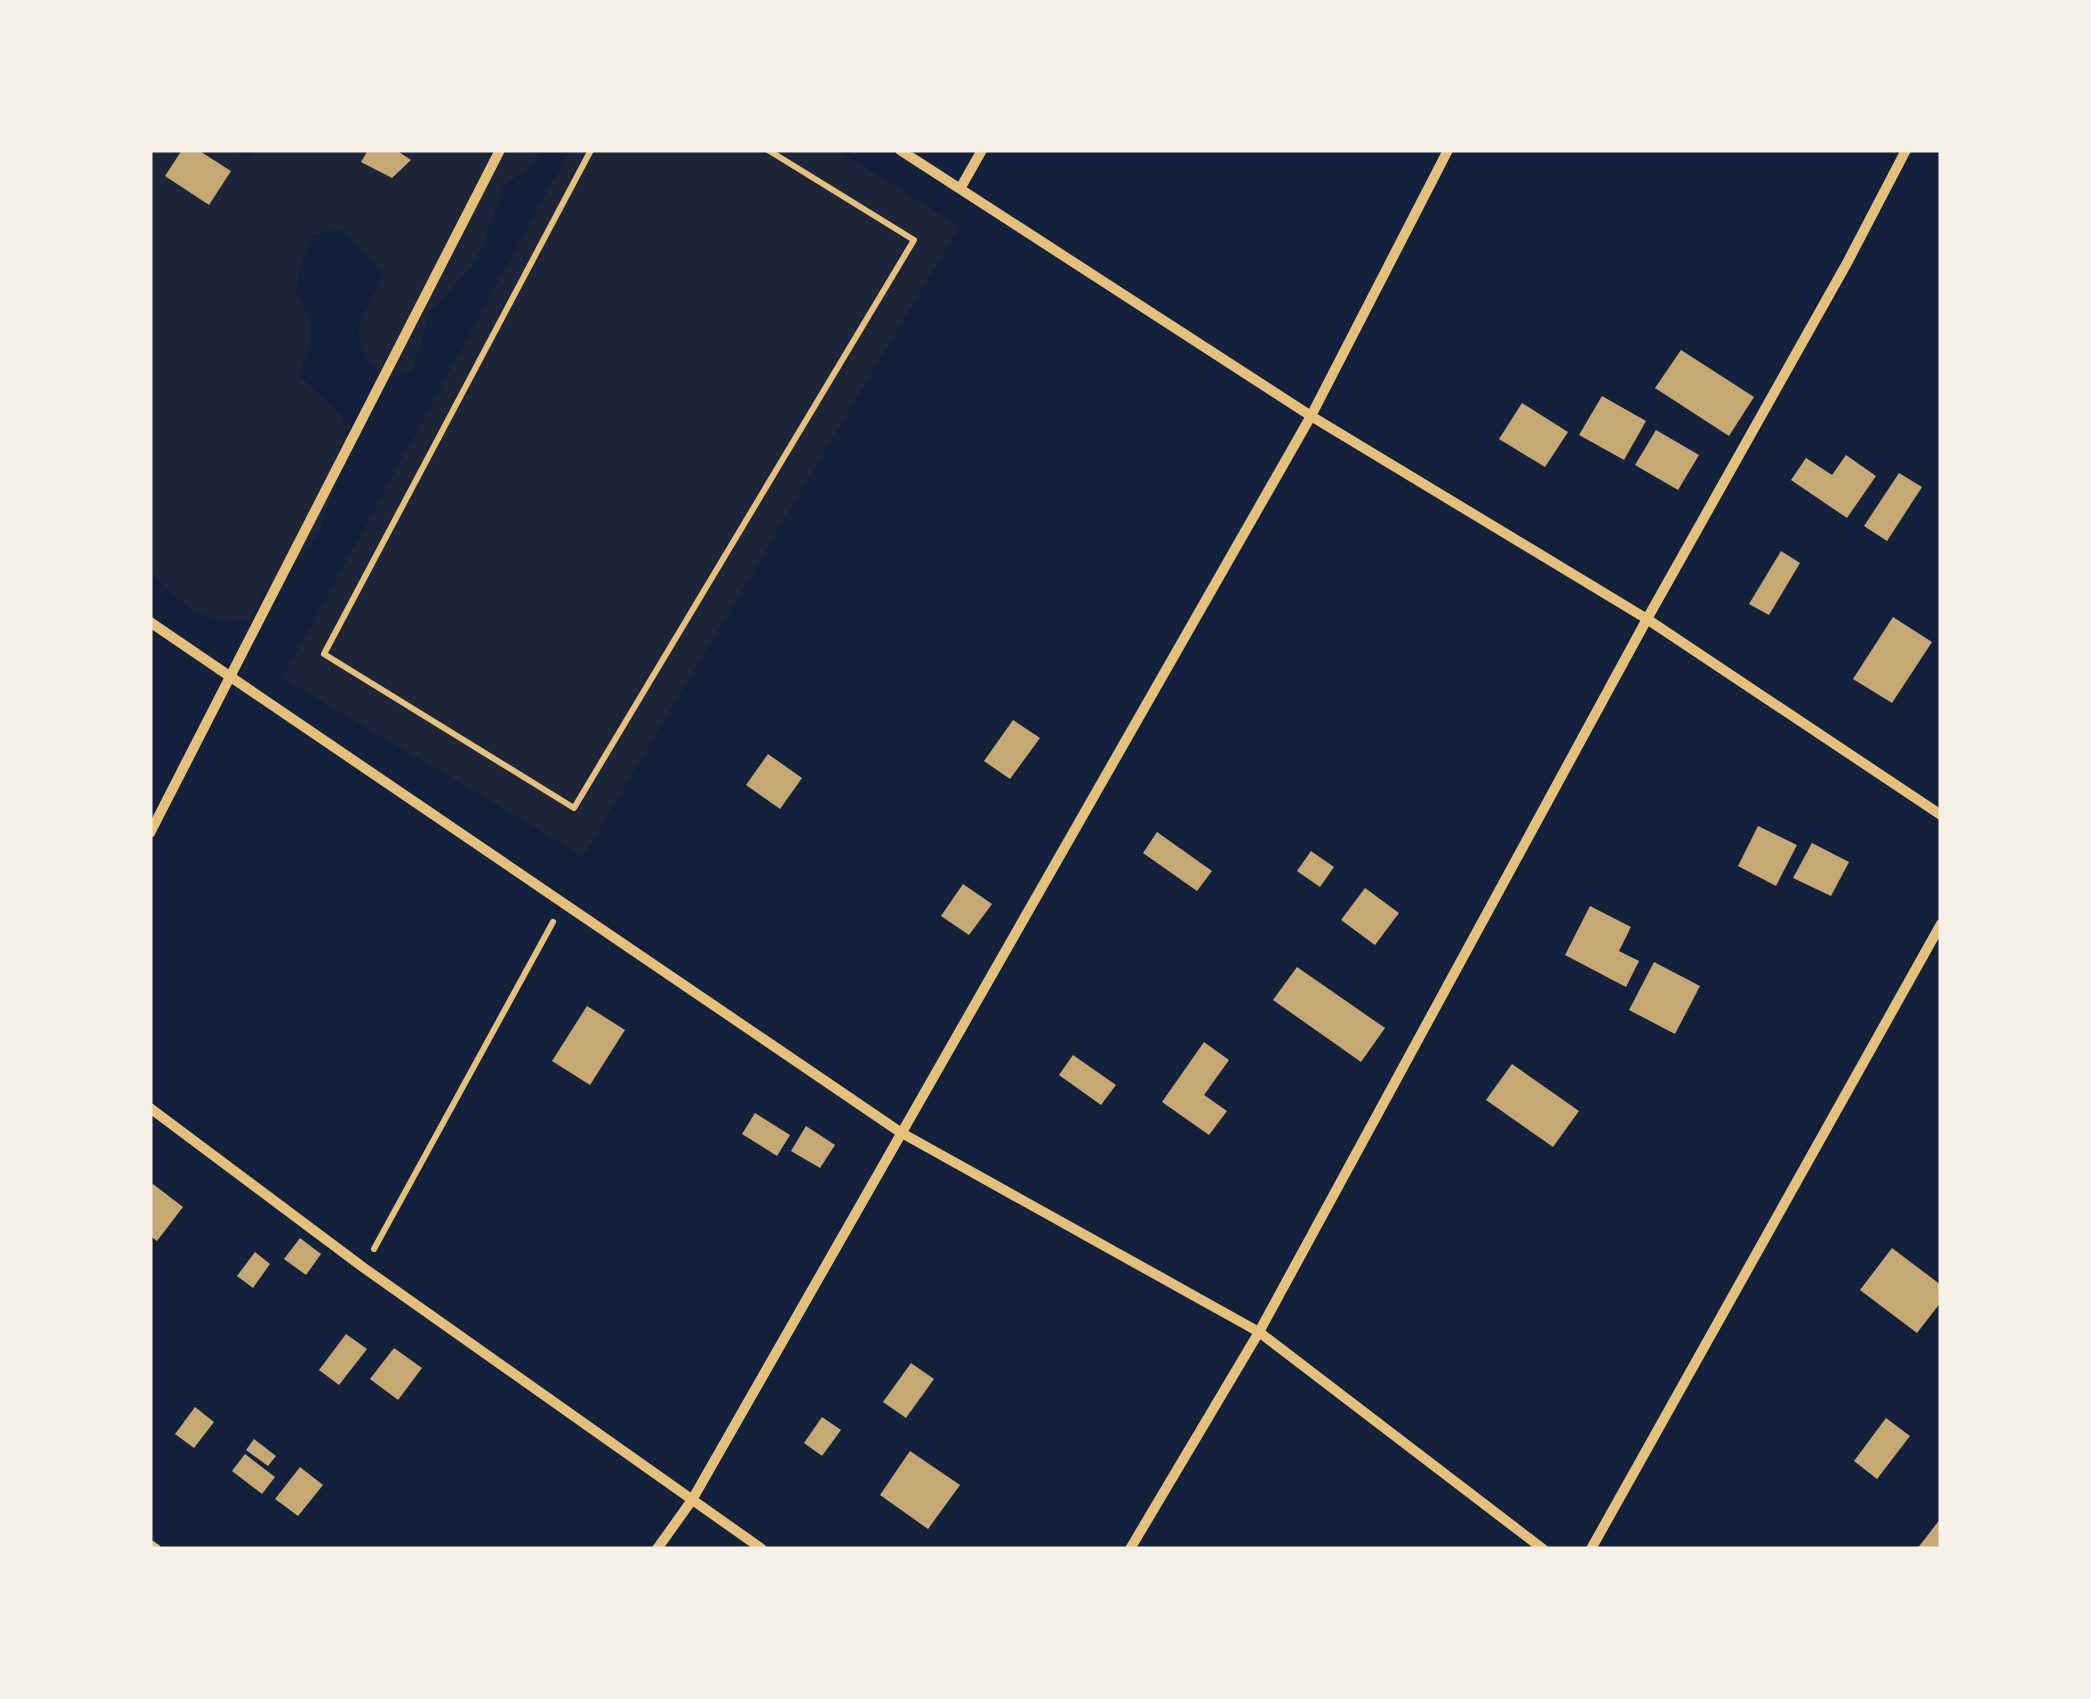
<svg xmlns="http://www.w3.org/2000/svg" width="2091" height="1699" font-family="'PT Sans',sans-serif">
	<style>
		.green { fill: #1d2539 }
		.building { fill: #c6a872 }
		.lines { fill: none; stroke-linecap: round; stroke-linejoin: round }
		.path { stroke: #e5c07b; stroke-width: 6 }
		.minor { stroke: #e5c07b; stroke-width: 10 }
	</style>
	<rect width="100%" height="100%" fill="#14213d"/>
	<g class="green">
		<path d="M150 150H232L249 157 258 150H542L529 168 504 185 484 242 470 269 430 312 412 371 384 377C342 332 362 321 384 273L342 229 312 235 301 263 296 292C318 328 311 337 299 375L341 416 348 442 321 527 306 554 262 594 249 620C200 623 183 605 150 572Z"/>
		<path d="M570 150H838L959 227 583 856 283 678Z"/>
	</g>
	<g class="building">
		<path d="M182 150H198L231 171 209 205 165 176Z"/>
		<path d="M368 150H396L411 160 392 178 361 162Z"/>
		<path d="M1681 350 1754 397 1729 436 1655 388Z"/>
		<path d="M1602 396 1646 421 1624 460 1579 435Z"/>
		<path d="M1522 403 1568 432 1545 467 1499 439Z"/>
		<path d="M1656 430 1699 455 1678 490 1635 465Z"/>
		<path d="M1846 455 1876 476 1847 518 1791 480 1806 458 1832 475Z"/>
		<path d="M1899 473 1922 487 1887 541 1864 526Z"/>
		<path d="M1781 551 1800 563 1769 615 1749 604Z"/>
		<path d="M1893 617 1932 642 1892 703 1853 679Z"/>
		<path d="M1013 720 1040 738 1010 779 984 761Z"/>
		<path d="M768 754 802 778 780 809 746 785Z"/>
		<path d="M1758 826 1797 845 1776 886 1738 866Z"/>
		<path d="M1157 832 1212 871 1197 891 1143 853Z"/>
		<path d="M1812 843 1849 862 1831 896 1793 878Z"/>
		<path d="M1311 851 1334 867 1320 887 1297 871Z"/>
		<path d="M963 884 992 904 969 935 941 916Z"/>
		<path d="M1365 888 1399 913 1375 945 1341 920Z"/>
		<path d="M1590 906 1631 927 1619 951 1639 961 1626 987 1565 955Z"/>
		<path d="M1654 962 1700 986 1675 1034 1629 1010Z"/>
		<path d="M1297 967 1385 1028 1361 1062 1273 1000Z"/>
		<path d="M587 1006 625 1030 590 1085 552 1061Z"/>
		<path d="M1204 1042 1229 1060 1204 1095 1227 1111 1209 1135 1162 1102Z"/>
		<path d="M1073 1055 1116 1085 1101 1105 1059 1075Z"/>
		<path d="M1512 1064 1579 1111 1553 1147 1486 1100Z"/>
		<path d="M755 1113 790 1135 777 1156 742 1134Z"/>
		<path d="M806 1126 835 1145 820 1168 791 1151Z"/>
		<path d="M153 1184 183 1207 157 1241 150 1236V1188Z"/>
		<path d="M300 1238 321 1254 306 1275 284 1259Z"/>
		<path d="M1892 1248 1941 1285V1302L1917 1333 1860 1290Z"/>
		<path d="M255 1252 270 1264 253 1288 237 1276Z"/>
		<path d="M346 1334 367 1349 339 1385 319 1370Z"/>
		<path d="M394 1348 422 1368 398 1400 370 1379Z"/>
		<path d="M911 1363 934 1379 906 1418 883 1402Z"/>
		<path d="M195 1407 214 1422 194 1448 175 1434Z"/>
		<path d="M822 1417 841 1430 822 1456 804 1443Z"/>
		<path d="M1886 1418 1910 1436 1877 1479 1854 1461Z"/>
		<path d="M254 1439 276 1456 268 1466 246 1450Z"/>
		<path d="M910 1451 960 1485 928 1529 880 1495Z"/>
		<path d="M245 1454 275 1477 262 1494 232 1471Z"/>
		<path d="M300 1467 323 1485 298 1516 275 1499Z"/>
		<path d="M1941 1518V1549H1917Z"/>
	</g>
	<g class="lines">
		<g class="path">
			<path d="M591 150 324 654 574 808 914 240 768 150"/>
			<path d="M374 1249 553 922"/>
		</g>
		<g class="minor">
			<path d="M900 150 1311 416 1647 619 1941 815"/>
			<path d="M961 187 982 150"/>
			<path d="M150 622 900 1132 1259 1332 1543 1549"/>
			<path d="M150 833 500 150"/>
			<path d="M150 1108 364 1268 762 1549"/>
			<path d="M150 1545 156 1549"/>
			<path d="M657 1549 692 1500 1311 416 1448 150"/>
			<path d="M1130 1549 1259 1332 1647 619 1847 263 1906 150"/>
			<path d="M1591 1549 1941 924"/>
		</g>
	</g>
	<rect width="2091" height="1699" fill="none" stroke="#f6f1e7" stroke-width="305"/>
</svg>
